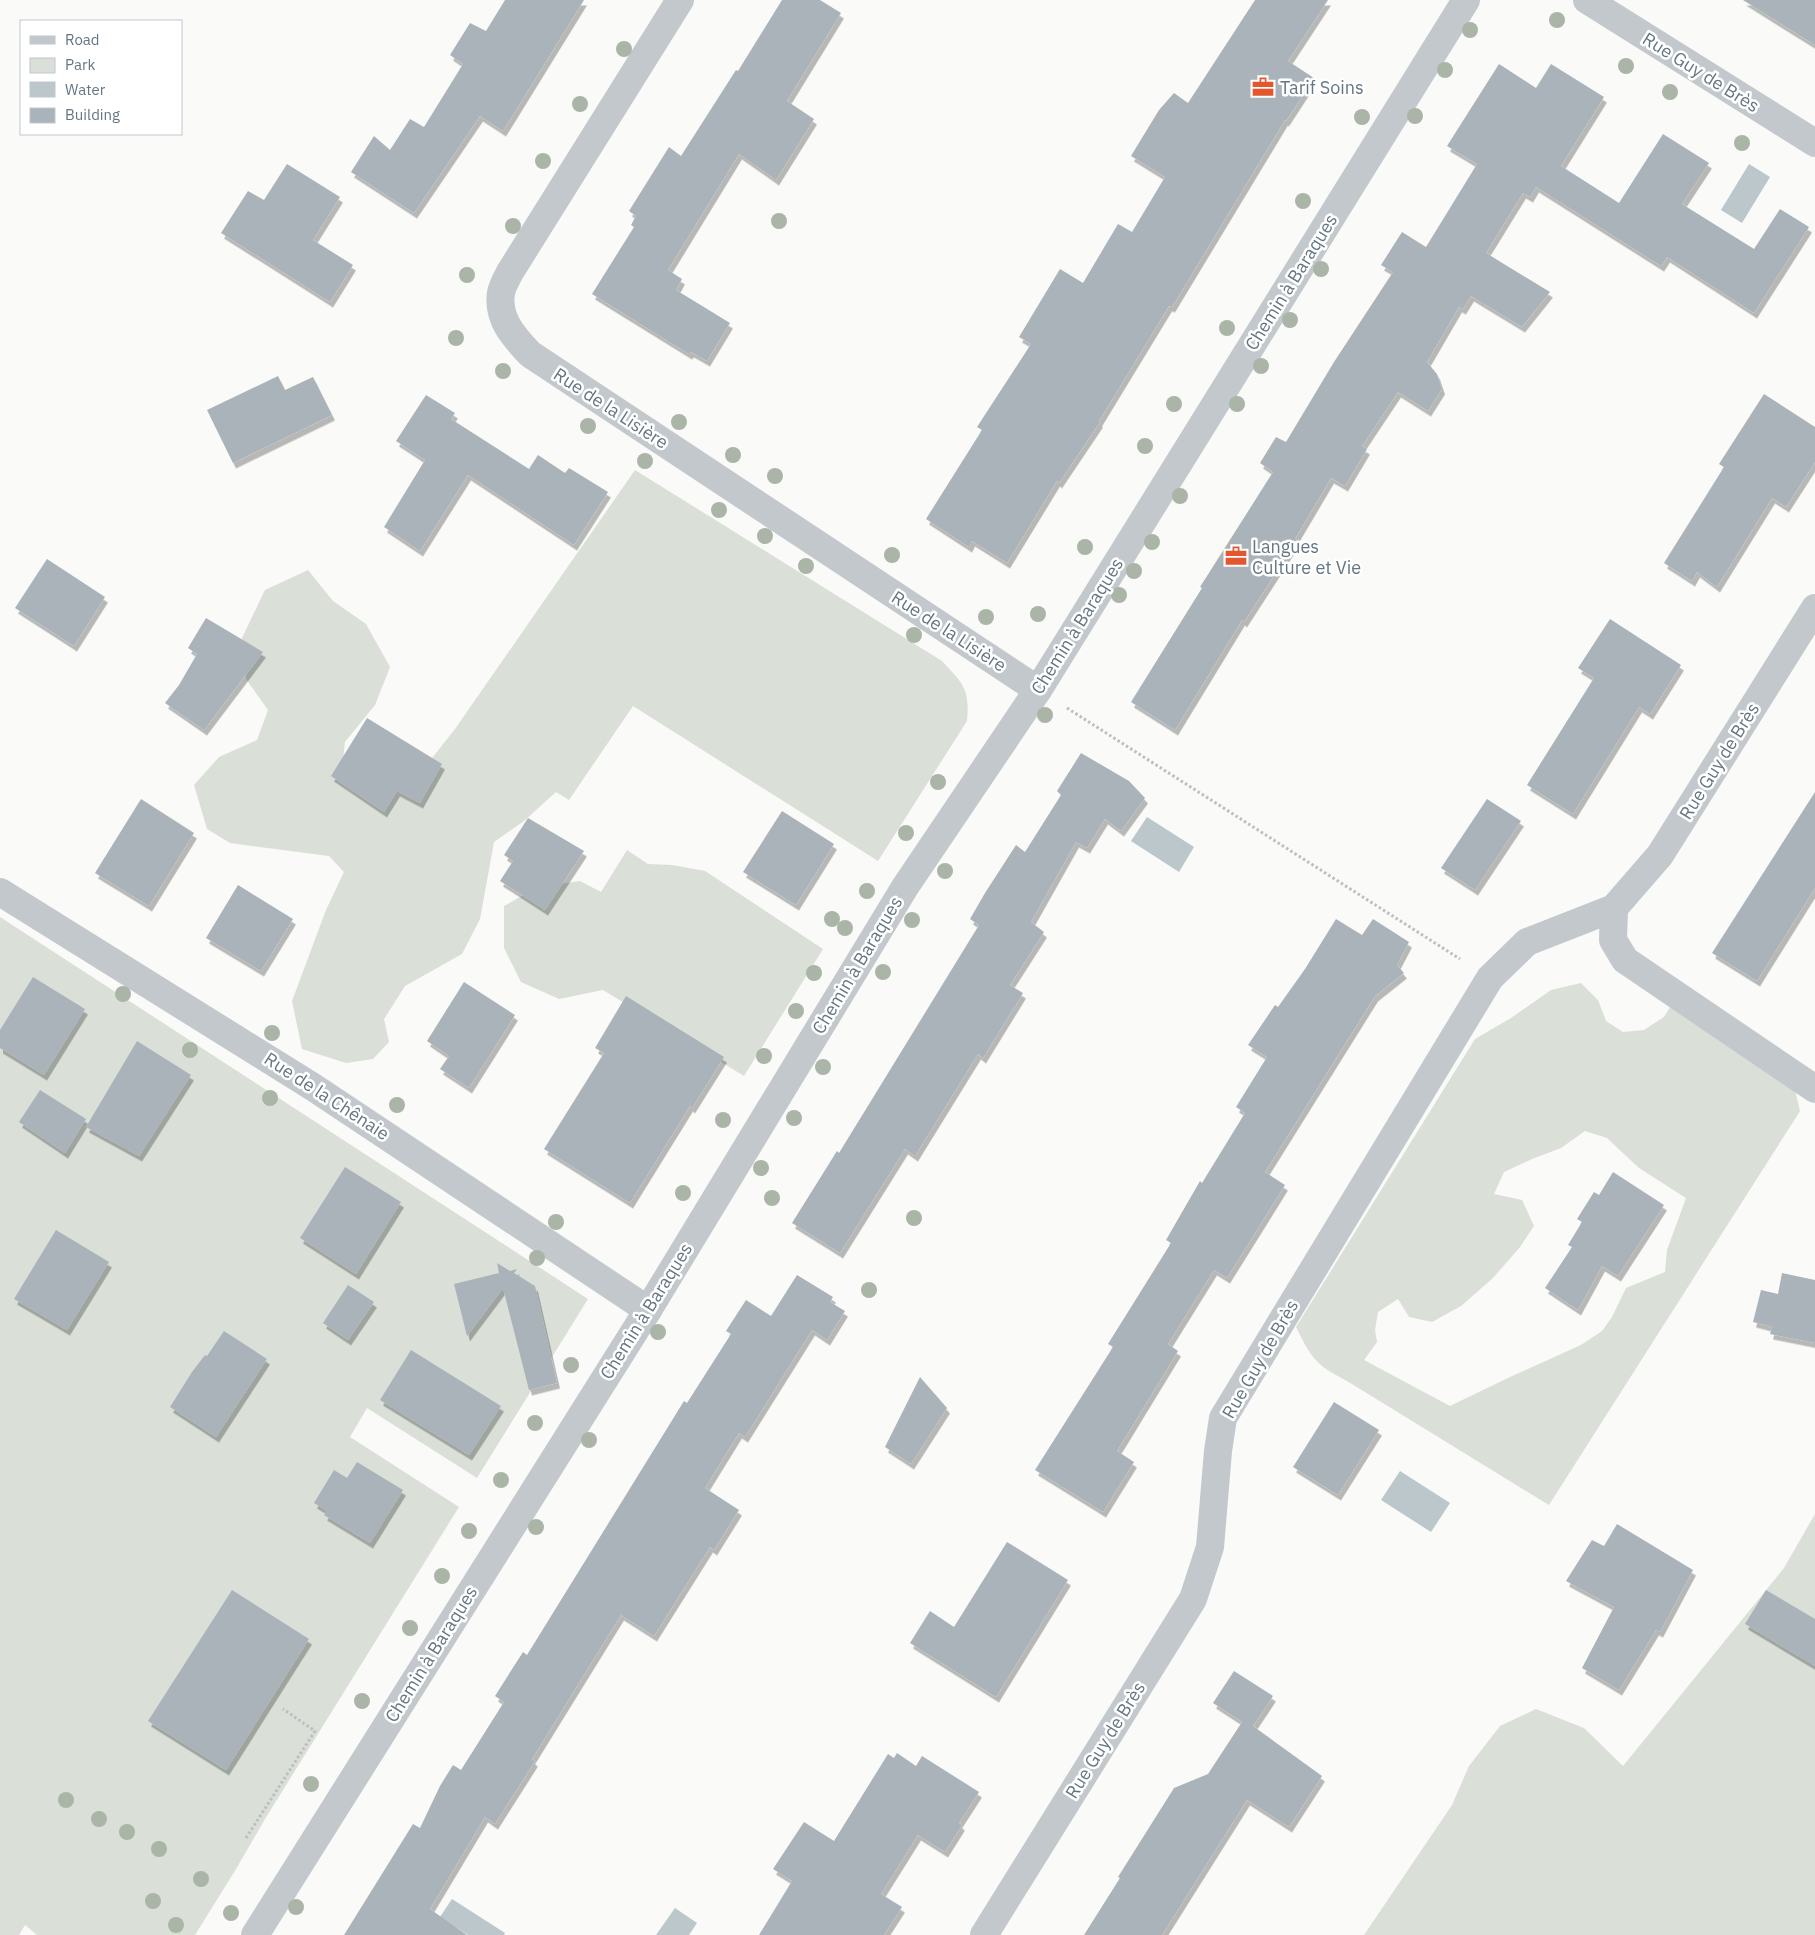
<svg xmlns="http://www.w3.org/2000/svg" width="1815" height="1935" font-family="'IBM Plex Sans',sans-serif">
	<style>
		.green { fill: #dadfd7; fill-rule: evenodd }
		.water { fill: #bbc7cb }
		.building { fill: #aab3b9; filter: url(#shadow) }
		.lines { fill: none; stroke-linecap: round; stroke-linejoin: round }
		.path { stroke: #bbbfc2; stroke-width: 3; stroke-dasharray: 2.5 2.5; stroke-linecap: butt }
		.street { stroke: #c3c8cc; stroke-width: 28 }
		.tree { fill: #aab4a7 }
		.labels { text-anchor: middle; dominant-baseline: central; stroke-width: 5; stroke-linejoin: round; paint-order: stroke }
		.street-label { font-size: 18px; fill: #657683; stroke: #fff }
		.poi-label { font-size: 18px; fill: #657683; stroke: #fff; text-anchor: start }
	</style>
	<defs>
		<filter id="shadow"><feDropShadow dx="3" dy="5.5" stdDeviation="0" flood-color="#0004"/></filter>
	</defs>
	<rect width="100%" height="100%" fill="#fafaf8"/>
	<g class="green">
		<path d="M635 470 942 661C963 684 970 688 967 721L878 861 633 706 569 800 556 792 524 821 494 842 480 919 462 954 405 986 384 1019 389 1042 373 1059 346 1063 302 1049 292 1001 326 910 344 872 329 856 230 843 207 829 194 785 219 757 257 740 268 710 246 679 242 638 265 590 308 570 333 601 366 624 390 667 375 705 345 742 342 769 418 776 455 729Z"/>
		<path d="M627 850 648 864 672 865 705 871 823 949 744 1076 603 990 559 999 521 982 504 948V906L538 887 580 881 601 892Z"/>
		<path d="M0 917 588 1299 477 1478 367 1408 350 1437 459 1507 265 1819 236 1869 195 1935H37L25 1925 19 1935H0Z"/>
		<path d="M1581 983 1598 1000 1606 1021 1623 1032 1644 1030 1664 1017 1672 1004 1795 1090 1800 1111 1549 1505 1347 1381C1316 1365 1311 1358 1296 1327L1475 1039 1511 1018 1551 990ZM1585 1131 1607 1138 1639 1168 1686 1198 1667 1250 1665 1272 1626 1288 1612 1317 1602 1331 1581 1345 1508 1378 1450 1406 1364 1360 1377 1342 1375 1330 1378 1312 1398 1299 1409 1317 1432 1322 1461 1306 1493 1278 1520 1247 1534 1226 1522 1200 1494 1194 1504 1172 1532 1159 1561 1148Z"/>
		<path d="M1815 1514V1935H1364L1452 1805 1469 1766 1500 1726 1536 1709 1584 1728 1623 1766 1784 1568Z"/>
	</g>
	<g class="water">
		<path d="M1749 164 1770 177 1742 223 1721 210Z"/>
		<path d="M1147 817 1194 847 1179 872 1131 841Z"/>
		<path d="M1400 1471 1450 1503 1431 1532 1381 1500Z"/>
		<path d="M452 1899 505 1933 504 1935H468L440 1917Z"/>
		<path d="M675 1908 697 1923 689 1935H656Z"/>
	</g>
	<g class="building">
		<path d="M505 0H584L503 131 480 116 414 213 351 172 374 136 390 150 410 119 424 127 463 64 450 55 470 23 486 31Z"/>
		<path d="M782 0H820L841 13 787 101 814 119 776 180 739 154 668 270 682 279 676 290 730 323 707 361 691 352 689 354 592 294 634 227 631 225 636 216 629 211 669 147 681 156 736 70 738 71Z"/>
		<path d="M1255 0H1328L1288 61 1314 78 1286 121 1285 120 1172 307 1169 306 1099 421 1100 422 1059 483 1057 481 1007 563 972 541 969 547 926 519 982 430 977 427 1031 344 1019 337 1060 269 1083 283 1118 224 1132 232 1165 177 1131 156 1159 110 1174 93 1188 103Z"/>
		<path d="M1743 0H1815V45Z"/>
		<path d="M1499 64 1536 88 1551 64 1604 97 1561 166 1619 203 1663 134 1709 163 1682 204 1754 249 1780 209 1809 227 1754 313 1667 257 1661 266 1536 187 1530 197 1523 193 1486 253 1550 292 1522 327 1471 296 1463 309 1459 307 1427 362 1437 374 1442 389 1428 411 1398 392 1362 446 1367 449 1345 486 1331 478 1295 539 1297 540 1244 622 1242 620 1175 730 1131 702 1202 588 1200 587 1273 472 1260 463 1276 437 1286 442 1334 362 1393 272 1381 265 1402 232 1426 247 1477 164 1447 146Z"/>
		<path d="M287 164 340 197 313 240 353 265 330 302 221 233 248 191 264 200Z"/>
		<path d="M278 376 285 390 313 377 332 415 233 463 207 410Z"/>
		<path d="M1764 394 1815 427V462L1786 507 1772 498 1717 587 1697 572 1692 581 1664 563 1724 467 1719 464Z"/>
		<path d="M426 395 455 413 451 419 529 469 538 455 565 473 569 468 608 492 574 545 468 475 420 551 384 527 425 460 396 441Z"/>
		<path d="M47 559 105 597 74 646 15 608Z"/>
		<path d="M206 618 263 652 204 730 165 703 179 685 197 654 188 648Z"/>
		<path d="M1610 619 1681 665 1650 714 1639 707 1573 814 1527 785 1594 678 1578 668Z"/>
		<path d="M367 718 442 764 420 803 397 791 384 812 331 776Z"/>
		<path d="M1081 753 1129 781 1145 798 1121 831 1105 819 1087 848 1076 842 1031 922 1044 932 1010 985 1023 993 983 1058 978 1054 915 1156 905 1149 840 1253 792 1223 837 1151 839 1153 979 925 970 919 985 893 1016 845 1025 852 1061 795 1057 791Z"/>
		<path d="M1815 792V888L1757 981 1712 953Z"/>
		<path d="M141 799 194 833 149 906 95 873Z"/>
		<path d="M1487 799 1521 821 1475 890 1441 868Z"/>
		<path d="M782 811 834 844 796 905 743 872Z"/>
		<path d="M528 818 584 851 545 910 500 881 513 861 504 855Z"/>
		<path d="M238 885 293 919 261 971 206 938Z"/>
		<path d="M1336 919 1362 935 1373 919 1409 942 1397 965 1404 973 1375 996 1265 1172 1285 1185 1252 1238 1227 1278 1214 1270 1168 1344 1178 1351 1117 1451 1134 1462 1103 1512 1035 1470 1113 1347 1108 1344 1171 1243 1166 1240 1200 1181 1202 1183 1245 1113 1236 1107 1267 1057 1248 1045 1275 1005 1278 1007 1305 969Z"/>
		<path d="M33 977 85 1009 44 1075 0 1048V1030Z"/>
		<path d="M464 982 515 1015 469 1088 440 1069 449 1056 427 1041Z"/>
		<path d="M626 996 724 1057 692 1108 690 1106 630 1203 544 1149 604 1053 595 1048Z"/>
		<path d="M137 1041 191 1075 139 1156 86 1127Z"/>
		<path d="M40 1090 86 1119 65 1153 19 1122Z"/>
		<path d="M345 1167 401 1202 356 1274 300 1238Z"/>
		<path d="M1613 1172 1664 1205 1618 1276 1602 1266 1578 1310 1545 1288 1572 1247 1568 1245 1582 1222 1577 1219 1594 1192 1599 1195Z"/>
		<path d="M56 1230 109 1262 67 1330 14 1299Z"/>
		<path d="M497 1263 510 1271 517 1269 514 1273 535 1286 557 1383 529 1390 503 1288 467 1336 454 1284 499 1273Z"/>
		<path d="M1782 1273 1815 1280V1343L1770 1334 1772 1327 1753 1322 1761 1290 1778 1294Z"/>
		<path d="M797 1275 833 1297 830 1302 845 1311 827 1340 812 1330 745 1437 739 1433 705 1488 739 1510 714 1550 710 1547 654 1636 621 1615 532 1759 535 1761 495 1824 485 1817 430 1909 467 1935H344L413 1824 420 1828 440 1786 453 1765 461 1770 504 1702 495 1696 523 1652 527 1655 684 1401 687 1403 731 1334 726 1331 746 1300 771 1316Z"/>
		<path d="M348 1285 374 1302 348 1340 323 1323Z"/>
		<path d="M224 1331 267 1359 216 1437 170 1407 192 1372 205 1355 207 1356Z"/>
		<path d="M411 1350 501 1406 469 1455 380 1400Z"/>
		<path d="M920 1377 947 1408 911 1464 885 1447Z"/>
		<path d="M1334 1402 1379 1430 1338 1495 1293 1467Z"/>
		<path d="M357 1462 403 1490 370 1543 324 1515 327 1511 314 1503 334 1470 347 1478Z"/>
		<path d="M1617 1524 1693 1570 1660 1632 1656 1630 1619 1690 1582 1668 1614 1607 1566 1581 1592 1540 1604 1546Z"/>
		<path d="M1007 1542 1068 1580 996 1697 910 1643 930 1611 954 1627Z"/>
		<path d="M232 1590 309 1639 226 1770 148 1721Z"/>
		<path d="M1766 1590 1815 1619V1666L1745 1624Z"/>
		<path d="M1234 1671 1273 1696 1253 1726 1322 1776 1289 1827 1247 1800 1162 1935H1084L1120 1878 1118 1877 1174 1788 1208 1774 1242 1722 1213 1703Z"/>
		<path d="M897 1753 916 1766 922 1756 979 1792 959 1823 962 1825 945 1852 918 1835 881 1894 902 1907 884 1935H759L792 1881 773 1869 804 1822 834 1841 888 1754 894 1758Z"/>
	</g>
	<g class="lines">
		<g class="path">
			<path d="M1067 708 1460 959"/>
			<path d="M246 1838 315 1731 283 1709"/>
		</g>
		<g class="street">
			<path d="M680 0 510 272C507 278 502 286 501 293 497 319 514 337 530 354L1038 690"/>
			<path d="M1587 0 1815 143"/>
			<path d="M0 892 313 1087 648 1310"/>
			<path d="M1614 908 1613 940 1625 960 1815 1089"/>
			<path d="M255 1935 648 1310 905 887 1038 690 1466 0"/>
			<path d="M984 1935 1193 1599 1210 1547 1218 1451 1223 1418 1490 978 1527 942 1614 908 1660 855 1815 608"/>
		</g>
	</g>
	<g class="tree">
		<circle cx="1557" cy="20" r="8"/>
		<circle cx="1470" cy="30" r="8"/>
		<circle cx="624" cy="49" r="8"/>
		<circle cx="1626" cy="66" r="8"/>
		<circle cx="1445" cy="70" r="8"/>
		<circle cx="1670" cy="92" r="8"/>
		<circle cx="580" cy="104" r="8"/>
		<circle cx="1415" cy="116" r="8"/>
		<circle cx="1362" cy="117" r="8"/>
		<circle cx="1742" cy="143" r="8"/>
		<circle cx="543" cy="161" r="8"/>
		<circle cx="1303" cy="201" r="8"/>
		<circle cx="779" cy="221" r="8"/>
		<circle cx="513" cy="226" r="8"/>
		<circle cx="1321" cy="269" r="8"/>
		<circle cx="467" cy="275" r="8"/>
		<circle cx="1290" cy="320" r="8"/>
		<circle cx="1227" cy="328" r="8"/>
		<circle cx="456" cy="338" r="8"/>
		<circle cx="1261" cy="366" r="8"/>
		<circle cx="503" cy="371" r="8"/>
		<circle cx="1174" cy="404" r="8"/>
		<circle cx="1237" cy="404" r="8"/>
		<circle cx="679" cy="422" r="8"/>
		<circle cx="588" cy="426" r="8"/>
		<circle cx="1145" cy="446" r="8"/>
		<circle cx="733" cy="455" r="8"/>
		<circle cx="645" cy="461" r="8"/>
		<circle cx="775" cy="476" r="8"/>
		<circle cx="1180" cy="496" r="8"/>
		<circle cx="719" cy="510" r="8"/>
		<circle cx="765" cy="536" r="8"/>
		<circle cx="1152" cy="542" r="8"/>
		<circle cx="1085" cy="547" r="8"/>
		<circle cx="892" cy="555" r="8"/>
		<circle cx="806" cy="566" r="8"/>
		<circle cx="1134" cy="571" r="8"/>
		<circle cx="1119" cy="595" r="8"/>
		<circle cx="1038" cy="614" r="8"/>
		<circle cx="986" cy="617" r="8"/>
		<circle cx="914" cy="635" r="8"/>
		<circle cx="1045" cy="715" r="8"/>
		<circle cx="938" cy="782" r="8"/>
		<circle cx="906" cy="833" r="8"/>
		<circle cx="945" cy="871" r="8"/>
		<circle cx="867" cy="891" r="8"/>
		<circle cx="832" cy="919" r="8"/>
		<circle cx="912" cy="920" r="8"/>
		<circle cx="845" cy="928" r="8"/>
		<circle cx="883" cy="972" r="8"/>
		<circle cx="814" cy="973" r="8"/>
		<circle cx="123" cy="994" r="8"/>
		<circle cx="796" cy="1011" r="8"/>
		<circle cx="272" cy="1033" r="8"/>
		<circle cx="190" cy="1050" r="8"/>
		<circle cx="764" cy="1056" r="8"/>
		<circle cx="823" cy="1067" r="8"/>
		<circle cx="270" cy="1098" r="8"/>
		<circle cx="397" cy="1105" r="8"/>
		<circle cx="794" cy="1118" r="8"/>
		<circle cx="723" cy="1120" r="8"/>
		<circle cx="761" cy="1168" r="8"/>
		<circle cx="683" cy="1193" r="8"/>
		<circle cx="772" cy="1198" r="8"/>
		<circle cx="914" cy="1218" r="8"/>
		<circle cx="556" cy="1222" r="8"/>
		<circle cx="537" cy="1258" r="8"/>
		<circle cx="869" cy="1290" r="8"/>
		<circle cx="658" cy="1332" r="8"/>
		<circle cx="571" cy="1365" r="8"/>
		<circle cx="535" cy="1423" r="8"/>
		<circle cx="589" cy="1440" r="8"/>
		<circle cx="501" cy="1480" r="8"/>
		<circle cx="536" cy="1527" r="8"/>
		<circle cx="469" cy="1531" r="8"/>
		<circle cx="442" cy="1576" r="8"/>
		<circle cx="410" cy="1628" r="8"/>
		<circle cx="362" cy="1701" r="8"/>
		<circle cx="311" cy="1784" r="8"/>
		<circle cx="66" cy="1800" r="8"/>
		<circle cx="99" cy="1819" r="8"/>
		<circle cx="127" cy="1832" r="8"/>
		<circle cx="159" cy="1849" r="8"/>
		<circle cx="201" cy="1879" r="8"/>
		<circle cx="153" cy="1901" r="8"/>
		<circle cx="296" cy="1907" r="8"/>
		<circle cx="231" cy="1913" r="8"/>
		<circle cx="176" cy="1925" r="8"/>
	</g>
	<defs>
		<g id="office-bare" transform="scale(1.725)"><path d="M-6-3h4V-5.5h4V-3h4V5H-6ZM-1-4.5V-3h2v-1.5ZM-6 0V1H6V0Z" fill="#e4572e" stroke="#fff" stroke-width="2.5" paint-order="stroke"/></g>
	</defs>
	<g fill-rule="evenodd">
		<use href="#office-bare" x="1263" y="87"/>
		<use href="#office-bare" x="1236" y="556"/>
	</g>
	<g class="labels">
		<g class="street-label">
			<text transform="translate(1701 72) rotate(32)">Rue Guy de Brès</text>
			<text transform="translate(1291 282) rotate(-58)">Chemin à Baraques</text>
			<text transform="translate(611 408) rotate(33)">Rue de la Lisière</text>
			<text transform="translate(1077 626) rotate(-58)">Chemin à Baraques</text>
			<text transform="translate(949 631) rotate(33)">Rue de la Lisière</text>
			<text transform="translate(1719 761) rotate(-58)">Rue Guy de Brès</text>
			<text transform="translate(857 965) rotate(-59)">Chemin à Baraques</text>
			<text transform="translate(327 1096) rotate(33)">Rue de la Chênaie</text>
			<text transform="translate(646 1311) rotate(-58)">Chemin à Baraques</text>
			<text transform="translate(1260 1359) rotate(-60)">Rue Guy de Brès</text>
			<text transform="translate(431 1654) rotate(-58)">Chemin à Baraques</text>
			<text transform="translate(1105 1740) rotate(-58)">Rue Guy de Brès</text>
		</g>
		<g class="poi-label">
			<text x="1280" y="87">Tarif Soins</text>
			<text x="1252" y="546">Langues<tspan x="1252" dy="21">Culture et Vie</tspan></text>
		</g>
	</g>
	<rect x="20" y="20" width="162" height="115" fill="#ffffff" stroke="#c1c8cd"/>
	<rect x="30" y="36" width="25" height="8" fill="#c3c8cc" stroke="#c1c8cd"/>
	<text x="65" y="45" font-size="15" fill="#657683">Road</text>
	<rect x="30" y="58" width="25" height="15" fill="#dadfd7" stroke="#c1c8cd"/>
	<text x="65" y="70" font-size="15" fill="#657683">Park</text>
	<rect x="30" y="82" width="25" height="15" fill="#bbc7cb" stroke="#c1c8cd"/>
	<text x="65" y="95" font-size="15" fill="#657683">Water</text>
	<rect x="30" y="108" width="25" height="15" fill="#aab3b9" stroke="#c1c8cd"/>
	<text x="65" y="120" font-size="15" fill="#657683">Building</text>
</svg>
